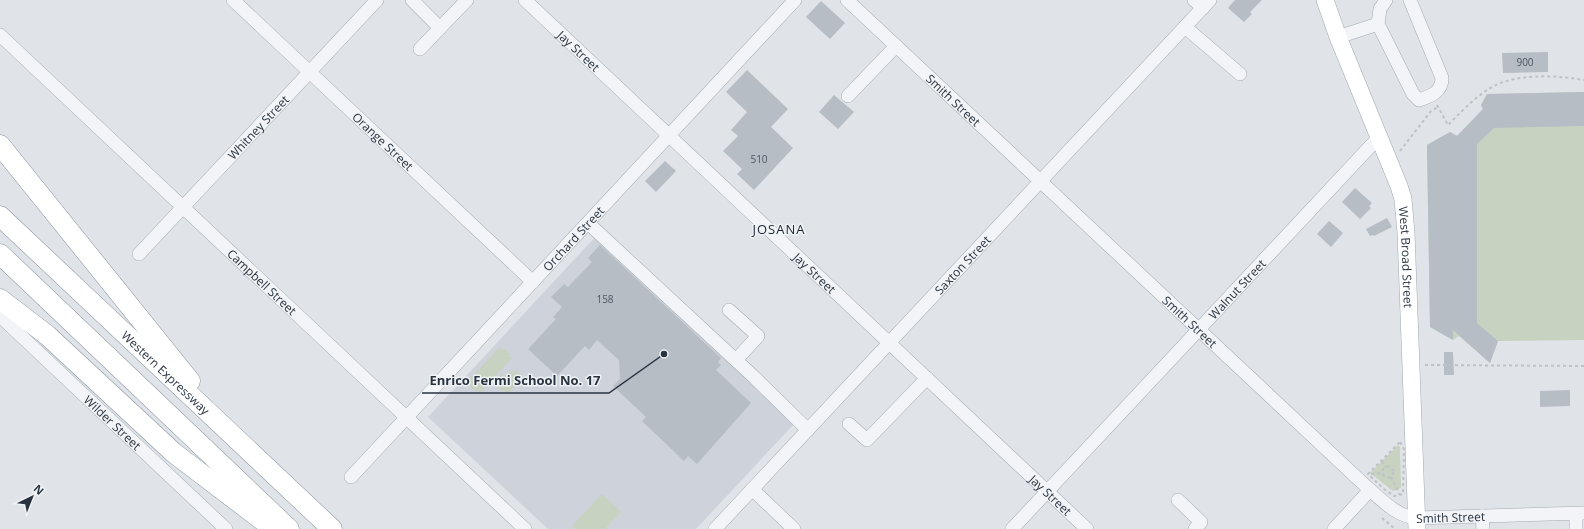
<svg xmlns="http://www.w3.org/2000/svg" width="1584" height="529" font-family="'Open Sans',sans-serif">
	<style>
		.built { fill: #ced3db }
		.green { fill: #c7d2c1 }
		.building { fill: #b7bdc5 }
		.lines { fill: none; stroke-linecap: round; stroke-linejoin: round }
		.minor-casing { stroke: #a5abb3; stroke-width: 14 }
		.major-casing { stroke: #9fa9b4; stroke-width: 18 }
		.highway-casing { stroke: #87929f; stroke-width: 21 }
		.path { stroke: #bec2c7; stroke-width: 2; stroke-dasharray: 3 3; stroke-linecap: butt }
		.minor { stroke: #f2f4f7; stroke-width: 13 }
		.major { stroke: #fff; stroke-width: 17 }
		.highway { stroke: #fff; stroke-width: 20 }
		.labels { text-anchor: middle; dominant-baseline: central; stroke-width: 3; stroke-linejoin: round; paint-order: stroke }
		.number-label { font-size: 10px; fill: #4c5661 }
		.street-label { font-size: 12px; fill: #293340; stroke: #eff3f6 }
		.neighbourhood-label { font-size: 13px; letter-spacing: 1px; fill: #1b2431; stroke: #eff3f6 }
		.leader { fill: none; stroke: #293340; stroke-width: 1.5 }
		.callout-dot { fill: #293340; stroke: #eff3f6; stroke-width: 1.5 }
		.callout-label { font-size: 13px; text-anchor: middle; font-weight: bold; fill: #293340; stroke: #eff3f6; stroke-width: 3; stroke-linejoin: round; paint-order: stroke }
	</style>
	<rect width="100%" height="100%" fill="#e0e4e9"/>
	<path class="built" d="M597 235 795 423 696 529H548L428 417Z"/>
	<g class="green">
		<path d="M1584 92V340L1498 341 1490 363 1459 336 1453 340 1430 327 1427 145 1450 132 1457 136 1483 109 1481 105 1487 94Z"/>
		<path d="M500 347 503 350 504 348 510 354 509 356 512 358 480 393 477 390 475 391 470 386 471 384 468 381Z"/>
		<path d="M516 370 525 378 517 387 515 386 508 394 503 390 502 391 497 387 499 385 494 381 502 373 505 376 510 371 513 373Z"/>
		<path d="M1398 445 1400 447 1401 486V488L1393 491 1370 473Z"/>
		<path d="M602 494 621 512 605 529H575L572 526Z"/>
	</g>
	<g class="building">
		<path d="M1235 0H1262L1250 12 1252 14 1244 22 1228 8Z"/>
		<path d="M821 1 845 23 830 39 806 17Z"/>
		<path d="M1548 52V72L1503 73 1502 53Z"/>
		<path d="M747 70 788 109 771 127 793 148 754 190 737 174 742 169 723 151 738 136 731 130 747 112 726 92Z"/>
		<path d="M1584 92V126L1494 128 1477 144V323L1498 341 1490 363 1453 330V340L1430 327 1427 145 1450 132 1457 136 1483 109 1481 105 1487 94Z"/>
		<path d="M834 95 854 112 838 129 819 112Z"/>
		<path d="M665 161 676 171 656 192 645 181Z"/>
		<path d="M1355 188 1372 203 1369 206 1371 208 1360 219 1342 202Z"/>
		<path d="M1387 218 1392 227 1374 236 1373 235 1370 236 1366 229Z"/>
		<path d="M1329 221 1343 233 1331 247 1317 234Z"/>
		<path d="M600 245 721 358 718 362 721 365 716 370 751 403 697 464 688 456 684 461 642 421 646 417 613 386 620 379 619 360 597 340 589 350 585 346 557 376 528 349 556 319 553 317 562 307 551 297 564 284 568 287 592 262 588 258Z"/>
		<path d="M1444 352H1453L1454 375H1444Z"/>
		<path d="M1570 390V406L1540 407V391Z"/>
	</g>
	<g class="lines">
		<g class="minor-casing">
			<g id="minor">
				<path id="s1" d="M233 0 533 282"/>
				<path d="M412 0 440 28 467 0"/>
				<path id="s2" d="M525 0 1087 529"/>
				<path id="s3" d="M847 0 1370 490C1384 502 1397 516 1416 518L1584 513"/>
				<path d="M1194 0 1203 8"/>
				<path d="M1386 0 1380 9 1378 24 1413 94 1419 100C1431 96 1442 92 1442 78L1410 0"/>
				<path d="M1185 27 1240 74"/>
				<path id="s4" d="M0 35 525 529"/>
				<path d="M1338 37 1378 24"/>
				<path d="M420 49 440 28"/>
				<path d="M848 96 896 46"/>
				<path d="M588 223 754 377 808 430"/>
				<path id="s5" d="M139 254 377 0"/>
				<path d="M729 310 758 336 736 360"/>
				<path id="s6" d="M0 316 226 529"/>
				<path d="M849 424 867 440 927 378"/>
				<path id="s7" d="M351 477 795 0"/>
				<path d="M752 489 794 529"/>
				<path d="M1178 500 1201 522 1195 529"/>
				<path d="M1482 516 1483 529"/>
				<path id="s8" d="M715 529 1210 0"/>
				<path id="s9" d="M1012 529 1379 137"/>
				<path d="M1334 529 1370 490"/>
				<path d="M1576 529V514"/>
			</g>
		</g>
		<g class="major-casing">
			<g id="major">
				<path id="s10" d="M1325 0 1338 37 1399 186 1403 199 1406 233 1417 529"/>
			</g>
		</g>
		<g class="highway-casing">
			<g id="highway">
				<path d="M0 145 190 381"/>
				<path id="s11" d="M0 216 332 529"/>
				<path d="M0 254 289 529"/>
				<path d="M0 299 47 335 174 453 266 523"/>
			</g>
		</g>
		<g class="path">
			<path d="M1437 105 1448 125C1464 109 1485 86 1507 81 1530 74 1560 76 1584 80"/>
			<path d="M1400 151 1431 111 1438 107"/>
			<path d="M1425 365 1584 366"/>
			<path d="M1400 442 1404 449 1403 494 1394 496 1384 489 1368 474Z"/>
			<path d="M1382 461 1386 467"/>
			<circle cx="1388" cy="472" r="5.5"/>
			<path d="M1371 474 1383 473"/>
			<path d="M1391 477 1400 495"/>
			<path d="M1382 518 1395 529"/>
		</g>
		<use href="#minor" class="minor"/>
		<use href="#major" class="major"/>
		<use href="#highway" class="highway"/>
	</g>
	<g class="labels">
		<g class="number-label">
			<text x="1525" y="62">900</text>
			<text x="759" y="159">510</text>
			<text x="605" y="299">158</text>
		</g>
		<g class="street-label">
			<text stroke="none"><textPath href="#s2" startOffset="74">Jay Street</textPath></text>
			<text stroke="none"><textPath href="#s3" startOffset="146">Smith Street</textPath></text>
			<text stroke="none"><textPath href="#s5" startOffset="174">Whitney Street</textPath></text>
			<text stroke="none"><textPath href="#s1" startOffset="206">Orange Street</textPath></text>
			<text stroke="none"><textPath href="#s7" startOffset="326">Orchard Street</textPath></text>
			<text stroke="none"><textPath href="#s10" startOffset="272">West Broad Street</textPath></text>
			<text stroke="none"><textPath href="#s8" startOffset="362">Saxton Street</textPath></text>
			<text stroke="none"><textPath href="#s2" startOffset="398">Jay Street</textPath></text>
			<text stroke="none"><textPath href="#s4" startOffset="360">Campbell Street</textPath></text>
			<text stroke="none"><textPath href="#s9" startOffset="329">Walnut Street</textPath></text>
			<text stroke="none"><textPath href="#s3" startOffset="470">Smith Street</textPath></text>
			<text stroke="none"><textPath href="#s11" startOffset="228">Western Expressway</textPath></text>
			<text stroke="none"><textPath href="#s6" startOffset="155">Wilder Street</textPath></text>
			<text stroke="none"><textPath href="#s2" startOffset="722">Jay Street</textPath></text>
			<text stroke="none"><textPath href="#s3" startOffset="806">Smith Street</textPath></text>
		</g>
		<g class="neighbourhood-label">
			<text x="779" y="229">JOSANA</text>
		</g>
	</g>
	<path class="leader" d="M664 354L609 393H422"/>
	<circle class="callout-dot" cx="664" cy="354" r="4"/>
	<g class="callout-label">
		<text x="515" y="385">Enrico Fermi School No. 17</text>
	</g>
	<g transform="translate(32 497) rotate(43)" stroke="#eff3f6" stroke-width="3" paint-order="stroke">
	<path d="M0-3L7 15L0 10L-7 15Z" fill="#293340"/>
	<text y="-6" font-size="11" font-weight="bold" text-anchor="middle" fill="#293340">N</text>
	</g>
</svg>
